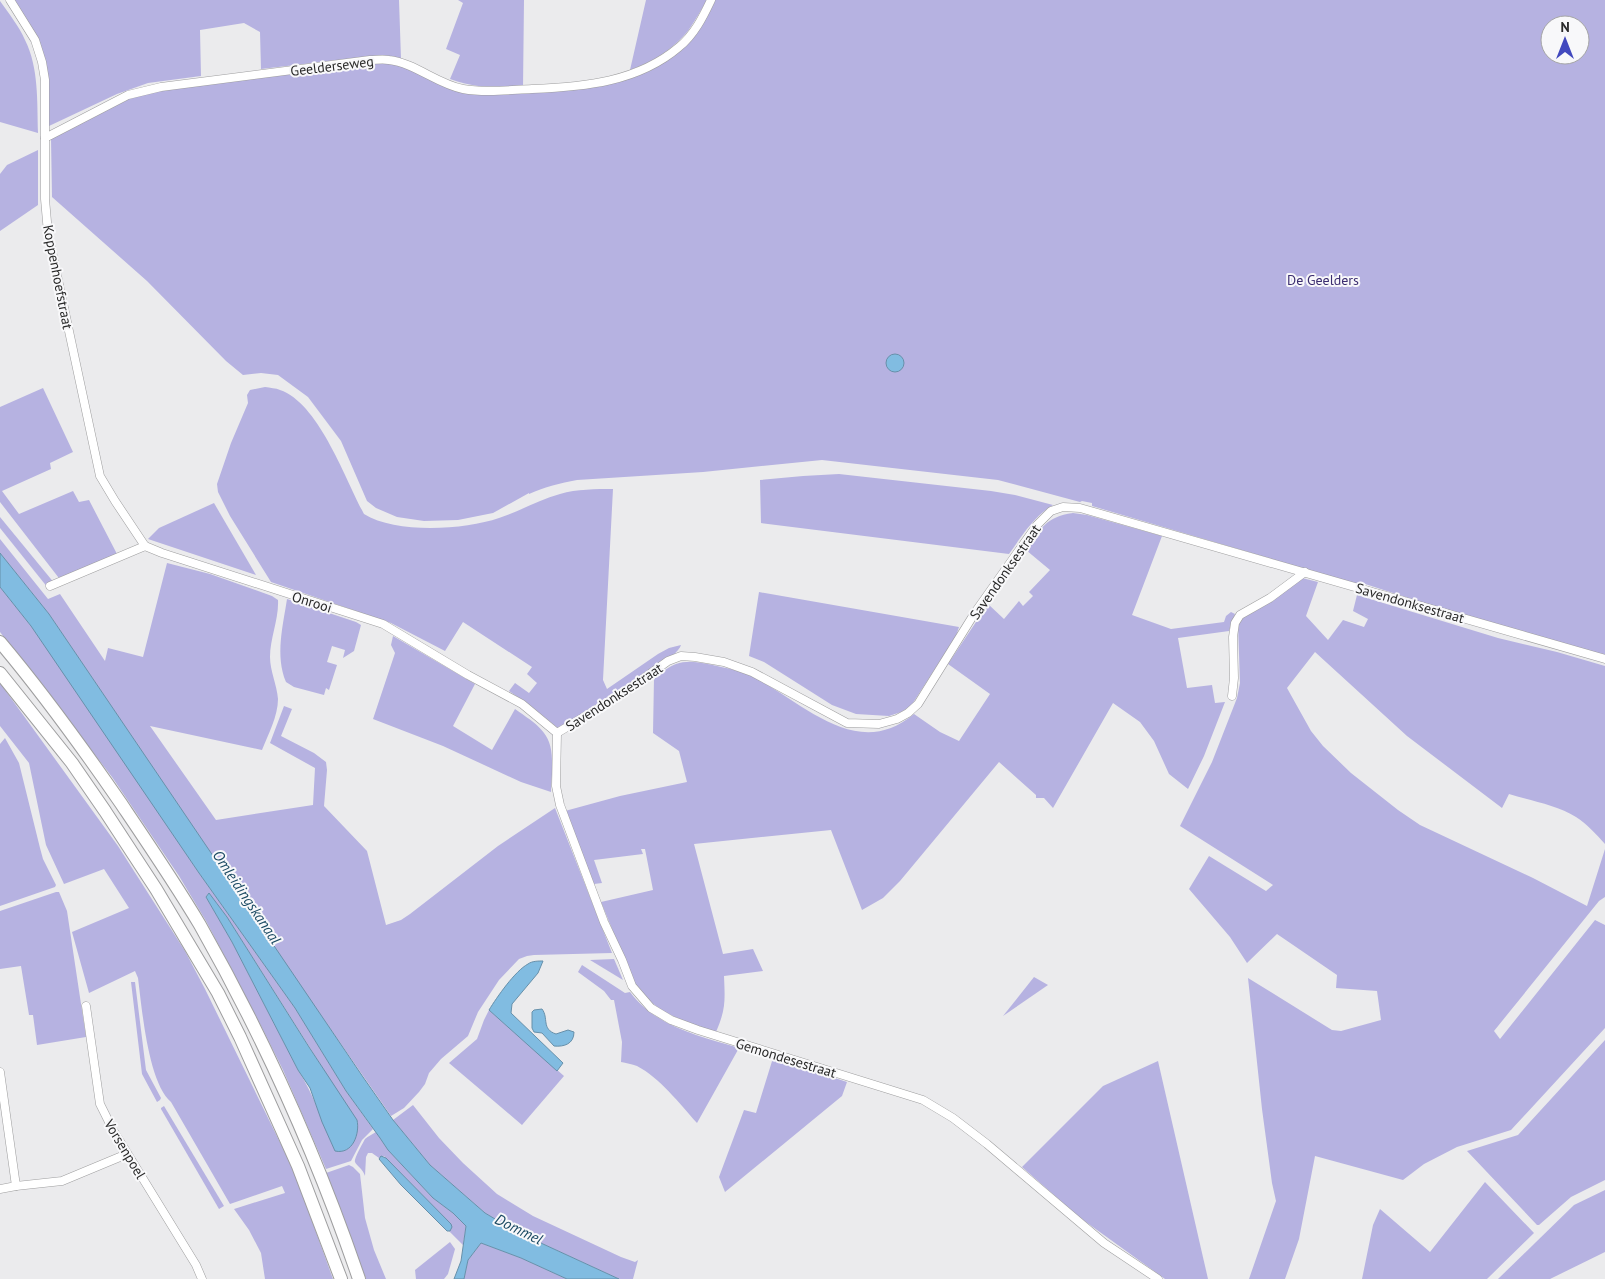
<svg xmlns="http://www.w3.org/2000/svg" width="1605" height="1279" font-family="'PT Sans',sans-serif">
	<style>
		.green { fill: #b6b2e1; fill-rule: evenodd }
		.water { fill: #81bce1; stroke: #6790aa }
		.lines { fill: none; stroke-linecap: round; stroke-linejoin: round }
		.minor-casing { stroke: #9e9e9f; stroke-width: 9 }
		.highway-casing { stroke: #9e9e9f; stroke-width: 14 }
		.minor { stroke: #fff; stroke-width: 8 }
		.highway { stroke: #fff; stroke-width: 12 }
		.labels { text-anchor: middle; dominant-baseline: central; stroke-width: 4; stroke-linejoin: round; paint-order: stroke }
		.street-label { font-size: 14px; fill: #292929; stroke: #f8f8fa }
		.park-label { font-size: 14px; fill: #3b2d70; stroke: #f8f8fa }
		.water-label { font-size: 15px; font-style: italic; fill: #1b4a63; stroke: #f8f8fa }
	</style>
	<rect width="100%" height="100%" fill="#ebebed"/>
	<g class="green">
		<path d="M13 0H399L401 59 391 56H372L261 69 260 32 244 23 200 30 201 76 148 83 117 94 49 126 45 66Z"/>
		<path d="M458 0H524L523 88C498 88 474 88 450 79L460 55 446 49 463 3Z"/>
		<path d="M646 0H707C701 10 695 21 688 31 673 49 653 62 630 70Z"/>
		<path d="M713 0H1605V655L1474 619 1362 583 1360 585 1092 506V503L1082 501 1080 502 998 480 822 460 703 472 577 480C560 483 545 487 529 494V493L493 513 458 520 424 521 397 517 376 508 367 501 341 441 308 397 278 375 261 373 243 375 226 361 147 281 52 197 51 138 128 97 161 89 370 63 388 62 405 67 482 94 632 77 679 51ZM1550 25H1580V55H1550Z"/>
		<path d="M0 1C9 14 19 26 25 40 39 68 37 102 38 133L0 122Z"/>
		<path d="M38 150V205L0 231V174L7 165Z"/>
		<path d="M265 387C270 388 276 388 280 390 319 403 346 481 364 514 396 534 464 530 499 518 520 511 539 500 560 494 577 489 596 489 613 489L603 680 607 689 658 654 669 648 681 645C678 657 628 687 615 695L609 696 559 729 532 707 509 691 515 683 529 693 537 683 527 674 532 667 463 622 445 651 391 623 271 582 230 516 218 492 217 484 231 443 248 403 247 395 250 390Z"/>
		<path d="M43 388 73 452 50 463 51 469 2 491 19 514 73 491 79 502 89 500 117 554 62 582 0 502V407Z"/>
		<path d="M839 474 991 491 1015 495 1053 505C1033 517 1022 536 1009 554L761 523 760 480 803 476Z"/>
		<path d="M214 503 256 575 148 539 159 528Z"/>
		<path d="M1073 513 1087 515 1162 536 1132 615 1171 629 1224 622 1226 616 1231 612 1235 614 1229 631 1178 638 1187 688 1212 685 1215 703 1225 702 1204 756 1188 789 1169 774 1154 741 1140 722 1113 703 1053 808 1044 798H1036V795L999 762 900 881 883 898 862 910 831 830 694 844 723 954 753 949 763 971 724 976C725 1000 726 1009 716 1032 685 1022 649 1011 633 980L601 902 653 890 645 849H641L643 854 594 860 602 883 594 884 565 811 620 796 687 782 679 751 653 733 654 678C661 673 668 667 676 664 689 659 704 663 717 666 731 669 744 672 757 679 806 705 858 761 914 714L940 732 959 741 990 694 948 664 988 604 1004 619 1019 601 1023 606 1033 596 1029 592 1050 570 1026 550C1042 528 1045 517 1073 513Z"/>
		<path d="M0 517 55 584 48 588 0 528Z"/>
		<path d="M0 539 48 599 60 594 105 661 108 648 143 657 167 563 210 574 272 596 278 600C279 619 270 638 270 657 270 671 277 685 278 699 278 716 268 735 262 750L150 726 216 820 313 805 315 768 270 743 284 706 292 709 281 736 314 753 326 762 327 770 324 806 367 851 386 925 401 920 410 914 498 846 555 808 612 953 534 955 527 956 519 959 499 980 478 1012 468 1036 441 1059 429 1073 425 1084 419 1092 404 1108 391 1116 309 998 49 614 0 553Z"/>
		<path d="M1302 578 1318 582 1306 616 1328 640 1343 620 1364 627 1368 619 1353 611 1357 595 1498 638 1557 652 1605 666V844C1596 834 1587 824 1576 817 1557 805 1531 801 1509 794L1502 808 1407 736 1315 652 1287 688 1311 731 1323 746 1351 773 1398 810 1420 825 1533 878 1587 906 1605 849V897L1599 901 1494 1031 1500 1039 1595 920 1605 925V1028L1511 1130 1457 1147 1424 1164 1403 1180 1315 1156 1299 1239 1285 1279H1249L1276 1201 1272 1183 1262 1109 1248 978 1332 1030 1341 1031 1381 1020 1377 991 1336 988 1337 975 1277 934 1247 963 1230 937 1189 889 1209 856 1266 891 1273 885 1180 826 1212 762 1237 698 1240 683 1238 624 1242 617 1279 596Z"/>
		<path d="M0 587 31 626 70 681 199 873 295 1008 346 1091 373 1129 362 1140 351 1161 326 1169 283 1070 262 1028 206 921 179 876 112 777 0 632ZM209 893 227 917 324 1070 347 1149 341 1151 335 1150C323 1123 314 1095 298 1070L232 942 206 897Z"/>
		<path d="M759 592 959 627 956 636 911 706 901 712 889 716 856 714 832 705 764 662 749 656Z"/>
		<path d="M287 599 356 622 361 625 354 651 343 658 345 650 332 646 327 662 337 665 329 690 326 688 324 695 294 687 286 682C275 655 283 626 287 599Z"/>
		<path d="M393 636 475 684 453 726 492 750 515 709C536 724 552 732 552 760 553 771 551 781 551 792L521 782 443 746 373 719 395 653 391 645Z"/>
		<path d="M0 683 118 846 185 951 205 989 294 1171 333 1279H265L261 1253 249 1230 234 1209 285 1193 282 1186 230 1204 171 1102C148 1082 142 1009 138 978L135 971 89 993 72 932 129 908 104 869 64 884 46 845 29 763 0 726Z"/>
		<path d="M5 738 19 763 40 848 43 859 56 885 55 887 0 906V744Z"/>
		<path d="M56 892H59L67 911 86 1037 37 1045 33 1015H29L21 966 0 969V911Z"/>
		<path d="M614 959 623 980 590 960Z"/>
		<path d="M582 965 625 993 630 992C656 1027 700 1036 739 1048L697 1123C679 1103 660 1078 637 1066 632 1064 626 1063 621 1062L622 1042 614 1000H611L604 991 578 972Z"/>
		<path d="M1034 977 1048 985 1003 1016Z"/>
		<path d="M131 982H135L146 1070 161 1098 160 1100 157 1102 142 1074Z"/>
		<path d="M489 1010 564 1076 522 1125 449 1063 477 1039 484 1020Z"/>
		<path d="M1605 1040V1180L1571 1197 1539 1225H1537L1467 1151 1518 1135Z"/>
		<path d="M773 1058 847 1082 842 1096 725 1192 719 1177 744 1110 756 1113Z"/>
		<path d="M1158 1061 1208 1279H1165L1079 1217 1022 1167 1103 1086Z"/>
		<path d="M413 1105 439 1138 463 1163 497 1194 533 1216 621 1257 635 1262 638 1260 633 1279H619L517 1232 485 1213 430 1165 393 1120Z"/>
		<path d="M164 1106 224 1206 219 1209 161 1109V1108Z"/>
		<path d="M376 1132 388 1150 433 1198 453 1213 466 1226 463 1245 449 1231H450L451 1224 384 1156 379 1158 372 1153H368L366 1157 365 1176C363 1169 356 1165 355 1162 354 1158 363 1143 365 1139 368 1136 373 1134 376 1132Z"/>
		<path d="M349 1165 353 1167 360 1174 365 1218 374 1250 386 1279H366L326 1173Z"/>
		<path d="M1485 1182 1534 1233 1487 1279H1362L1373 1225 1380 1209 1430 1252Z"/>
		<path d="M1605 1190V1252L1550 1279H1498L1574 1205Z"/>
		<path d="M450 1242 455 1249 448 1274 444 1279H416L415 1270Z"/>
		<path d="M481 1243 521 1258 567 1279H464L468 1260Z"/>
	</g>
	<g class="water">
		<circle cx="895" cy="363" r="9"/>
		<path d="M0 553 49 614 363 1077 393 1120 430 1165 485 1213 517 1232 619 1279H567L521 1258 481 1243 468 1260 464 1279H454L461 1261 466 1226 453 1213 433 1198 388 1150 380 1138 346 1091 295 1008 199 873 31 626 0 587Z"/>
		<path d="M209 893 227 917 309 1047 357 1120C360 1133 353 1155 335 1151L322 1122 310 1088 298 1070 232 942 206 897Z"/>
		<path d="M543 961 538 973 512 1004 511 1013 563 1063 557 1071 489 1010C497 997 515 971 528 964 532 961 538 961 543 961Z"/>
		<path d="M542 1009C549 1018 541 1029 556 1034L568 1030 574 1032C574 1044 564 1047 554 1046L542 1033 534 1032 532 1028V1012L534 1010Z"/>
		<path d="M381 1156 386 1158 451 1224 452 1227 450 1231H447L401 1185 379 1159Z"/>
	</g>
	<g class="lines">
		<g class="minor-casing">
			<g id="minor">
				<path d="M10 0 35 40 42 62 45 80V199L48 233 100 476 115 501 145 546"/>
				<path d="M45 138 128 95 161 87 370 60C376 60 383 59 389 60 415 63 437 84 463 89 485 93 509 90 532 89 584 87 638 82 679 47 694 35 703 17 711 0"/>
				<path d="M50 586 145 546 162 553 383 624 468 675 522 704 557 733"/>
				<path d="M1232 696 1234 678 1233 637 1235 623 1240 615 1270 598 1305 572"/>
				<path d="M557 733 619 696 668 661 681 656 695 657 724 662 752 672 847 723 879 724 897 719 908 713 918 704 976 611 1037 525 1051 511 1063 507 1080 508 1605 659"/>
				<path d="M557 733 556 786 560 805 604 922 622 960 632 986 651 1008 671 1020 698 1030 923 1100 953 1118 987 1144 1104 1243 1158 1279"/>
				<path d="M86 1006 100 1104 113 1130 196 1265 202 1279"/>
				<path d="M0 1072 16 1186 0 1189"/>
				<path d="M16 1186 62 1181 127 1154"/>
			</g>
		</g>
		<g class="highway-casing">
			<g id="highway">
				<path d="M0 642C43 693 82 747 120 802 147 842 175 883 200 925 264 1038 317 1156 359 1279"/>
				<path d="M0 673 72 763 105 811 156 889 218 993 240 1037 298 1166 341 1279"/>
			</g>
		</g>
		<use href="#minor" class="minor"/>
		<use href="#highway" class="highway"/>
	</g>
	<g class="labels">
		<g class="street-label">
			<text transform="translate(332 66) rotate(-7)">Geelderseweg</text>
			<text transform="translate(58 277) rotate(79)">Koppenhoefstraat</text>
			<text transform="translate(1005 572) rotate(-55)">Savendonksestraat</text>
			<text transform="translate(312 602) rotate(17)">Onrooi</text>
			<text transform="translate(1410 603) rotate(16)">Savendonksestraat</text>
			<text transform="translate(614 697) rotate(-33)">Savendonksestraat</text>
			<text transform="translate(786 1058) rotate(17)">Gemondesestraat</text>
			<text transform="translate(125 1149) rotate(59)">Vorsenpoel</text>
		</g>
		<g class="park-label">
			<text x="1323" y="280">De Geelders</text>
		</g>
		<g class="water-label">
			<text transform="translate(247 897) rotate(56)">Omleidingskanaal</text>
			<text transform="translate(519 1229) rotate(26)">Dommel</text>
		</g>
	</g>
	<g transform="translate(1565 40)"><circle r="24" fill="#f8f8fa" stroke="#a5a5a6"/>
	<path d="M0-4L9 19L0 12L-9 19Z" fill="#4249be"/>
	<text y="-8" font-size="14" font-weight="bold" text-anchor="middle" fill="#292929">N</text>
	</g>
</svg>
